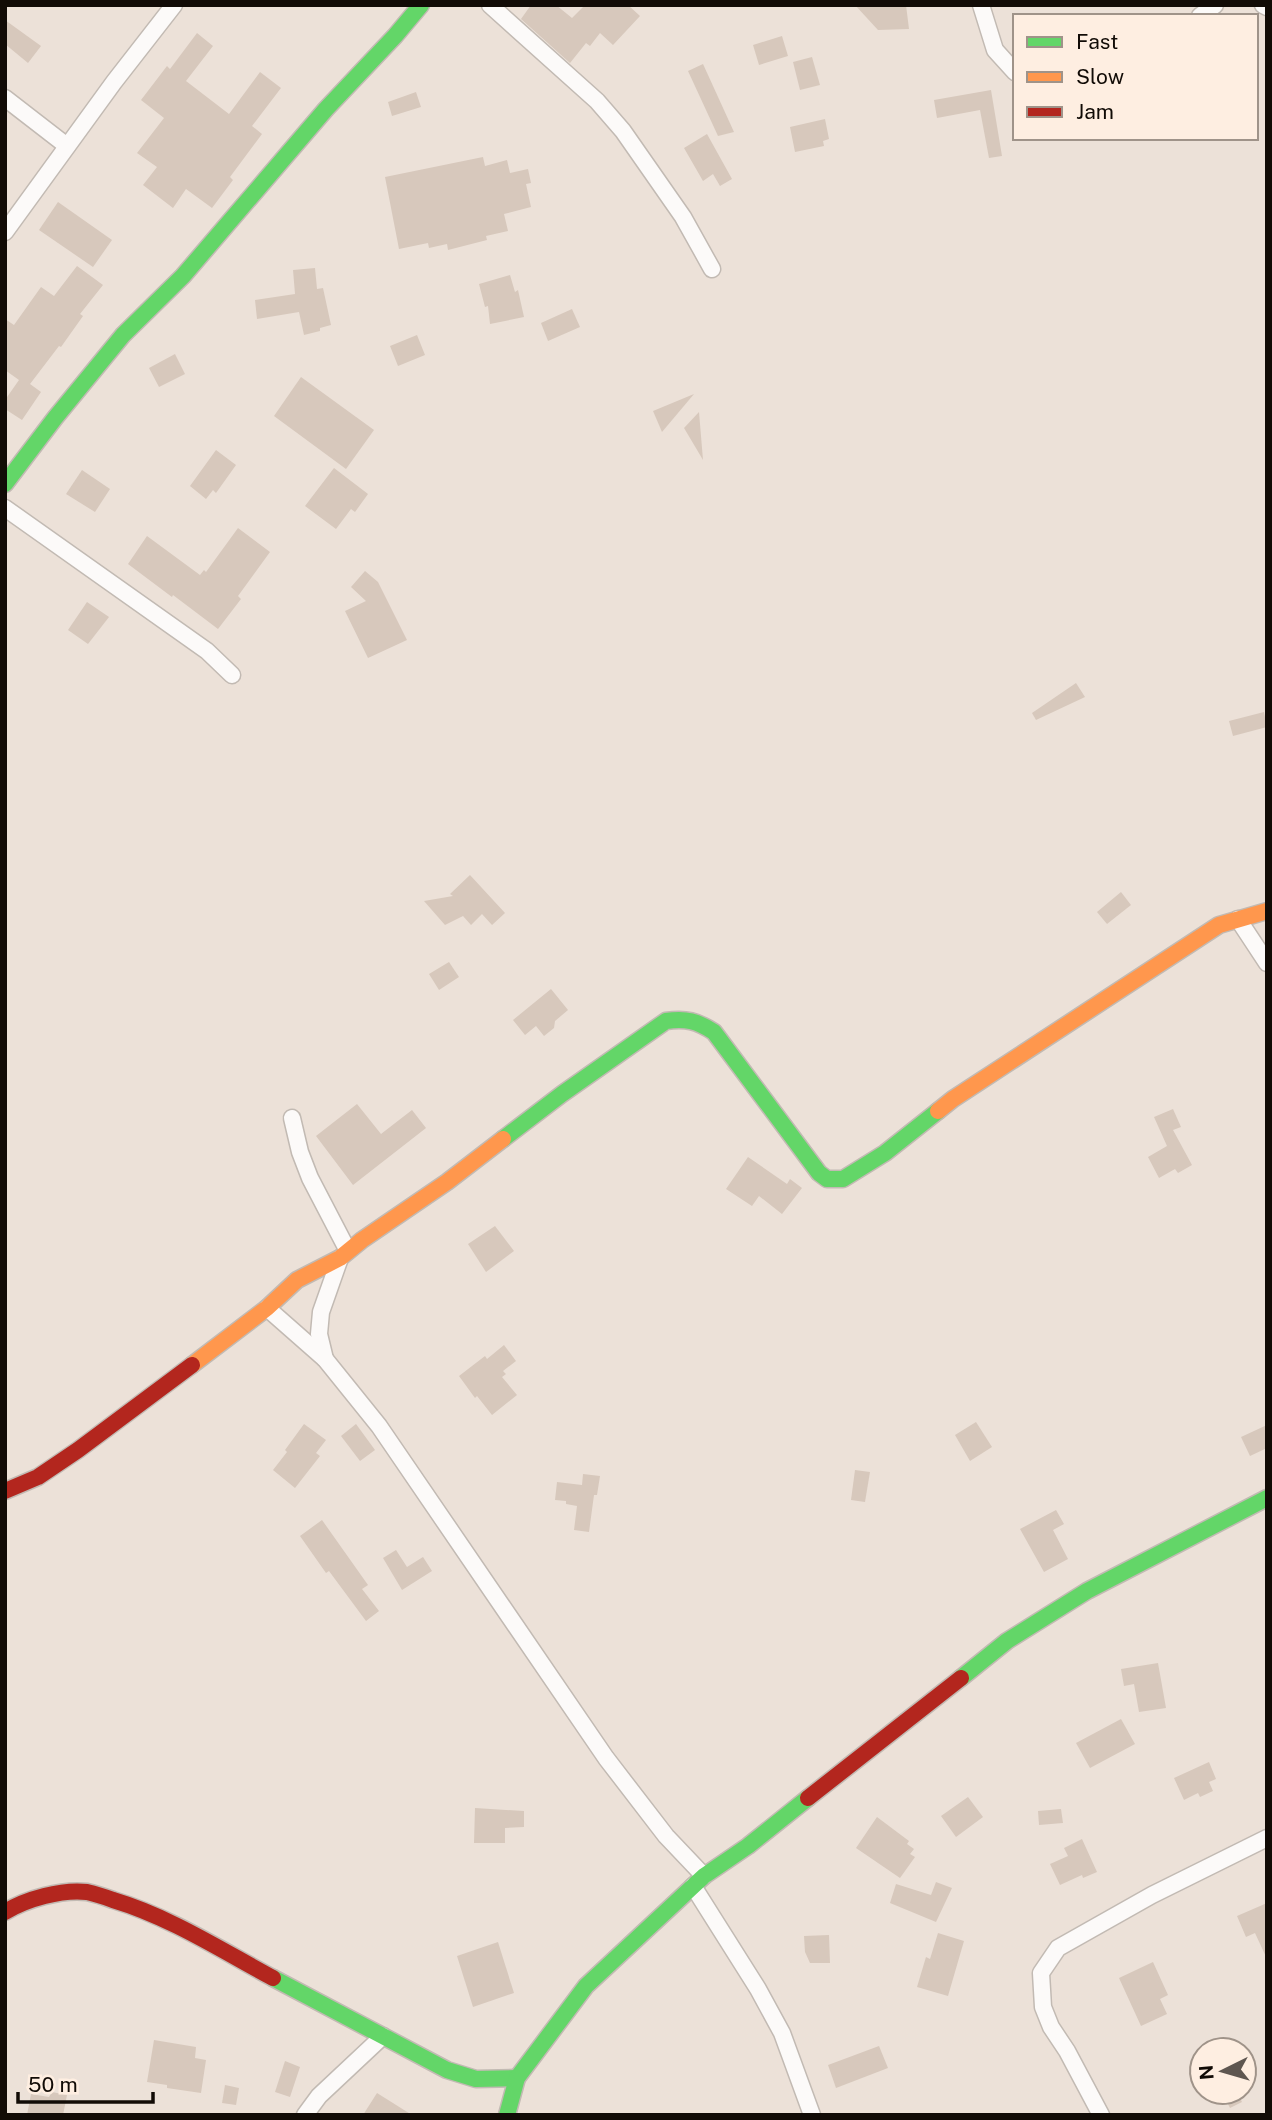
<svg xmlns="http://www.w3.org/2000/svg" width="1272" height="2120" font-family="'Public Sans',sans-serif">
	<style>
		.building { fill: #d7c8bc }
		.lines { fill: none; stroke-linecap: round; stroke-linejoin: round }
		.street-casing { stroke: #c2bab3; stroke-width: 19 }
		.fast-casing { stroke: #c2bab3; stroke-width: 19 }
		.slow-casing { stroke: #c2bab3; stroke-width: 19 }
		.jam-casing { stroke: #c2bab3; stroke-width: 19 }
		.street { stroke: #fcfaf9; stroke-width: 16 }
		.fast { stroke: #63d668; stroke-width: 16 }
		.slow { stroke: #ff974d; stroke-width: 16 }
		.jam { stroke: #b3261e; stroke-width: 16 }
	</style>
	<rect width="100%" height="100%" fill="#ece1d8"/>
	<g class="building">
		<path d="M531 5H556L572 18 585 5H628L640 16 613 45 600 33 590 46 586 43 570 63 521 19Z"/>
		<path d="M855 5H906L909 29 878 30Z"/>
		<path d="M5 20 41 46 28 63 5 44Z"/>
		<path d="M197 33 213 46 186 81 229 114 260 72 281 88 252 126 262 134 230 177 233 180 212 208 186 189 173 208 143 185 157 167 137 153 164 118 141 100 167 66 170 69Z"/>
		<path d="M782 36 788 56 759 65 753 45Z"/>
		<path d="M812 57 820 85 800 90 793 62Z"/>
		<path d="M703 64 734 132 718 136 688 71Z"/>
		<path d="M991 90 1002 156 989 158 980 110 937 118 934 100Z"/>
		<path d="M416 92 421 107 392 116 388 102Z"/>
		<path d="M825 119 829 139 823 141 824 146 795 152 790 127Z"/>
		<path d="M707 134 732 179 720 186 713 174 703 181 684 148Z"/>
		<path d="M483 157 485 166 507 160 510 173 528 169 531 183 526 184 531 207 504 214 508 231 486 236 487 240 448 250 447 244 429 248 428 243 399 249 385 177Z"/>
		<path d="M58 202 112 240 93 267 39 230Z"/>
		<path d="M77 266 103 285 80 314 83 316 61 347 59 346 30 384 41 392 22 420 5 409V400L19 380 5 370V319L14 325 41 287 54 296Z"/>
		<path d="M315 268 317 289 323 288 331 325 320 328V331L304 335 299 312 257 319 255 300 295 294 293 270Z"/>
		<path d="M510 275 515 292 518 290 524 317 490 324 488 306 485 307 479 284Z"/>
		<path d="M572 309 580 327 548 341 541 323Z"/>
		<path d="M417 335 425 355 398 366 390 346Z"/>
		<path d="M175 354 185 374 159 387 149 368Z"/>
		<path d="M301 377 374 430 346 469 274 416Z"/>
		<path d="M694 394 662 432 653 411Z"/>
		<path d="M699 412 703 460 684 428Z"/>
		<path d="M216 450 236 465 216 493 213 490 206 499 190 486Z"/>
		<path d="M334 468 368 494 355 512 351 509 336 529 305 506Z"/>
		<path d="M82 470 110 489 95 512 66 494Z"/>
		<path d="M238 528 270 552 238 596 241 599 218 629 173 595 172 597 128 564 147 536 200 575 204 570 206 572Z"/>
		<path d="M365 571 378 582 407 640 368 658 345 611 366 601 351 587Z"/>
		<path d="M87 602 109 617 88 644 68 630Z"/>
		<path d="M1076 683 1085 697 1036 720 1032 713Z"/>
		<path d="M1264 712 1267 727 1233 736 1229 721Z"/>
		<path d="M470 875 505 913 492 925 482 914 471 925 463 916 445 925 424 901 453 896 450 894Z"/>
		<path d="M1121 892 1131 905 1107 924 1097 912Z"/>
		<path d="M449 962 459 977 439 990 429 974Z"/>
		<path d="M551 989 568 1010 555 1021 554 1028 544 1036 536 1026 525 1035 513 1020Z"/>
		<path d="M357 1104 381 1134 412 1110 426 1128 353 1185 316 1136Z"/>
		<path d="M1173 1109 1181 1127 1173 1130 1192 1165 1178 1173 1175 1169 1159 1178 1148 1157 1167 1146 1154 1117Z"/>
		<path d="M748 1157 787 1184 790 1179 802 1188 782 1214 759 1196 752 1206 726 1189Z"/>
		<path d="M495 1226 514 1251 486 1272 468 1244Z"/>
		<path d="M504 1345 516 1361 503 1371 506 1374 502 1377 517 1395 492 1415 477 1396 475 1398 459 1376 485 1356 487 1359Z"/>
		<path d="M976 1422 992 1447 970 1461 955 1435Z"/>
		<path d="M304 1424 326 1440 316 1453 320 1456 295 1488 273 1470 287 1452 285 1450Z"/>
		<path d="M356 1424 375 1450 360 1461 341 1436Z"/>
		<path d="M1267 1425V1448L1250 1456 1241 1437Z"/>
		<path d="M855 1470 870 1472 865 1502 851 1500Z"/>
		<path d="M583 1474 600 1476 597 1495H594L589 1532 574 1530 577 1506 566 1504V1501L555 1500 557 1482 582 1485Z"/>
		<path d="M1056 1510 1064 1524 1053 1530 1068 1559 1044 1572 1020 1529Z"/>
		<path d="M322 1520 368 1585 362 1589 379 1611 366 1621 329 1571 326 1573 300 1536Z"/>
		<path d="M396 1550 407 1567 423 1557 432 1571 402 1590 383 1558Z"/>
		<path d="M1158 1663 1166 1708 1139 1712 1134 1684 1124 1686 1121 1669Z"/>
		<path d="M1121 1719 1135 1744 1090 1768 1076 1743Z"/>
		<path d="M1209 1762 1216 1779 1209 1782 1213 1791 1200 1797 1198 1793 1184 1800 1174 1778Z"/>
		<path d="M968 1797 983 1817 956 1837 941 1816Z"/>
		<path d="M475 1808 524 1811V1827L505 1828V1843H474Z"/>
		<path d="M1061 1809 1063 1823 1039 1825 1038 1811Z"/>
		<path d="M877 1817 909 1841 907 1844 914 1849 910 1854 915 1857 900 1878 856 1848Z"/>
		<path d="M1082 1839 1097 1872 1083 1878 1082 1875 1060 1885 1050 1864 1068 1856 1064 1848Z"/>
		<path d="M936 1882 952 1888 936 1922 890 1903 896 1884 931 1895Z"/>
		<path d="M1267 1903V1959L1255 1933 1246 1937 1237 1916Z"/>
		<path d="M938 1933 964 1941 948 1996 917 1987 926 1957 930 1959Z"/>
		<path d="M829 1935 830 1963H810L805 1952 804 1936Z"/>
		<path d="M498 1942 514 1993 473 2007 457 1956Z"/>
		<path d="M1153 1962 1168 1995 1160 1999 1167 2014 1141 2026 1119 1978Z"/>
		<path d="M154 2040 196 2047 195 2058 206 2060 201 2093 167 2088V2085L147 2082Z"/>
		<path d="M879 2046 888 2068 836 2088 828 2065Z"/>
		<path d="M285 2061 300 2067 290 2097 275 2092Z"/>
		<path d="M225 2085 239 2088 236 2105 222 2103Z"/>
		<path d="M52 2092 67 2095 63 2115H27L31 2094 49 2097Z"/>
		<path d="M1222 2092H1237L1242 2102 1230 2108Z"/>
		<path d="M377 2093 412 2115H363Z"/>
	</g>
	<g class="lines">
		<g class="street-casing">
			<g id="street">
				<path d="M490 5 597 101 623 131 683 217 712 269"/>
				<path d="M981 5 995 50 1015 72"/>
				<path d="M1263 5 1267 7"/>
				<path d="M1200 16 1215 5"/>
				<path d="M5 98 67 146"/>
				<path d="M5 232 114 82 174 5"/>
				<path d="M5 508 207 651 232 675"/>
				<path d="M1238 919 1267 963"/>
				<path d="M292 1118 300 1152 310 1178 348 1251"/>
				<path d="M267 1308 325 1359 379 1426 606 1758 666 1836 704 1876"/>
				<path d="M325 1359 319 1334 321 1312 340 1258"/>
				<path d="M693 1886 758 1989 782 2033 812 2115"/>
				<path d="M305 2115 319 2096 383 2036"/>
				<path d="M1101 2115 1067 2051 1051 2027 1043 2007 1041 1973 1058 1948 1152 1895 1267 1838"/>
			</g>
		</g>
		<g class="fast-casing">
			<g id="fast">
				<path d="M5 484 55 418 123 335 183 276 326 109 395 36 421 5"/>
				<path d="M503 1139 562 1094 666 1021C686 1018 697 1021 714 1032L819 1173 827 1179H843L885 1153 938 1111"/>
				<path d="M961 1678 1007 1641 1087 1591 1267 1498"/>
				<path d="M273 1978 447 2070 476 2079 517 2078"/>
				<path d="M507 2115 517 2078 586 1986 704 1876 748 1846 808 1798"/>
			</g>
		</g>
		<g class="slow-casing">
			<g id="slow">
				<path d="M938 1111 953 1099 1219 925 1267 911"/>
				<path d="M192 1365 267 1308 297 1280 340 1258 362 1240 447 1182 503 1139"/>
			</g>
		</g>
		<g class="jam-casing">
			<g id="jam">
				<path d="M5 1491 38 1477 78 1450 192 1365"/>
				<path d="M808 1798 961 1678"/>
				<path d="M5 1912C26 1899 62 1889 87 1892 96 1894 105 1897 113 1900 170 1917 221 1950 273 1978"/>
			</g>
		</g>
		<use href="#street" class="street"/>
		<use href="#fast" class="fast"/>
		<use href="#slow" class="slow"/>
		<use href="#jam" class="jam"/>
	</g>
	<rect width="1272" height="2120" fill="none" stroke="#110b06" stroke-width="14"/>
	<rect x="1013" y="14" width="245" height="126" fill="#feeee1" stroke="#9f9389" stroke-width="2"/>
	<rect x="1027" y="37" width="35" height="10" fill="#63d668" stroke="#9f9389" stroke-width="2"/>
	<text x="1076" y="49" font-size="21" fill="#110b06">Fast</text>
	<rect x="1027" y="72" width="35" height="10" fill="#ff974d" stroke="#9f9389" stroke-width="2"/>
	<text x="1076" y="84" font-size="21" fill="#110b06">Slow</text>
	<rect x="1027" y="107" width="35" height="10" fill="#b3261e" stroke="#9f9389" stroke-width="2"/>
	<text x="1076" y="119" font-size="21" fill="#110b06">Jam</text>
	<g transform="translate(1223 2071) rotate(265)"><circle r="33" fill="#feeee1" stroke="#9f9389" stroke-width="2"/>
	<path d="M0-5L12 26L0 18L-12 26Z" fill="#5e5650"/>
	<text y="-10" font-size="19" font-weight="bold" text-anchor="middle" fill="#110b06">N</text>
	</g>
	<path d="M18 2092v10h135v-10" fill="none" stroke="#110b06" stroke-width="3.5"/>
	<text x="28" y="2092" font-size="21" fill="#110b06" stroke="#feeee1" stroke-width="5" paint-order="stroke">50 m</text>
</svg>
